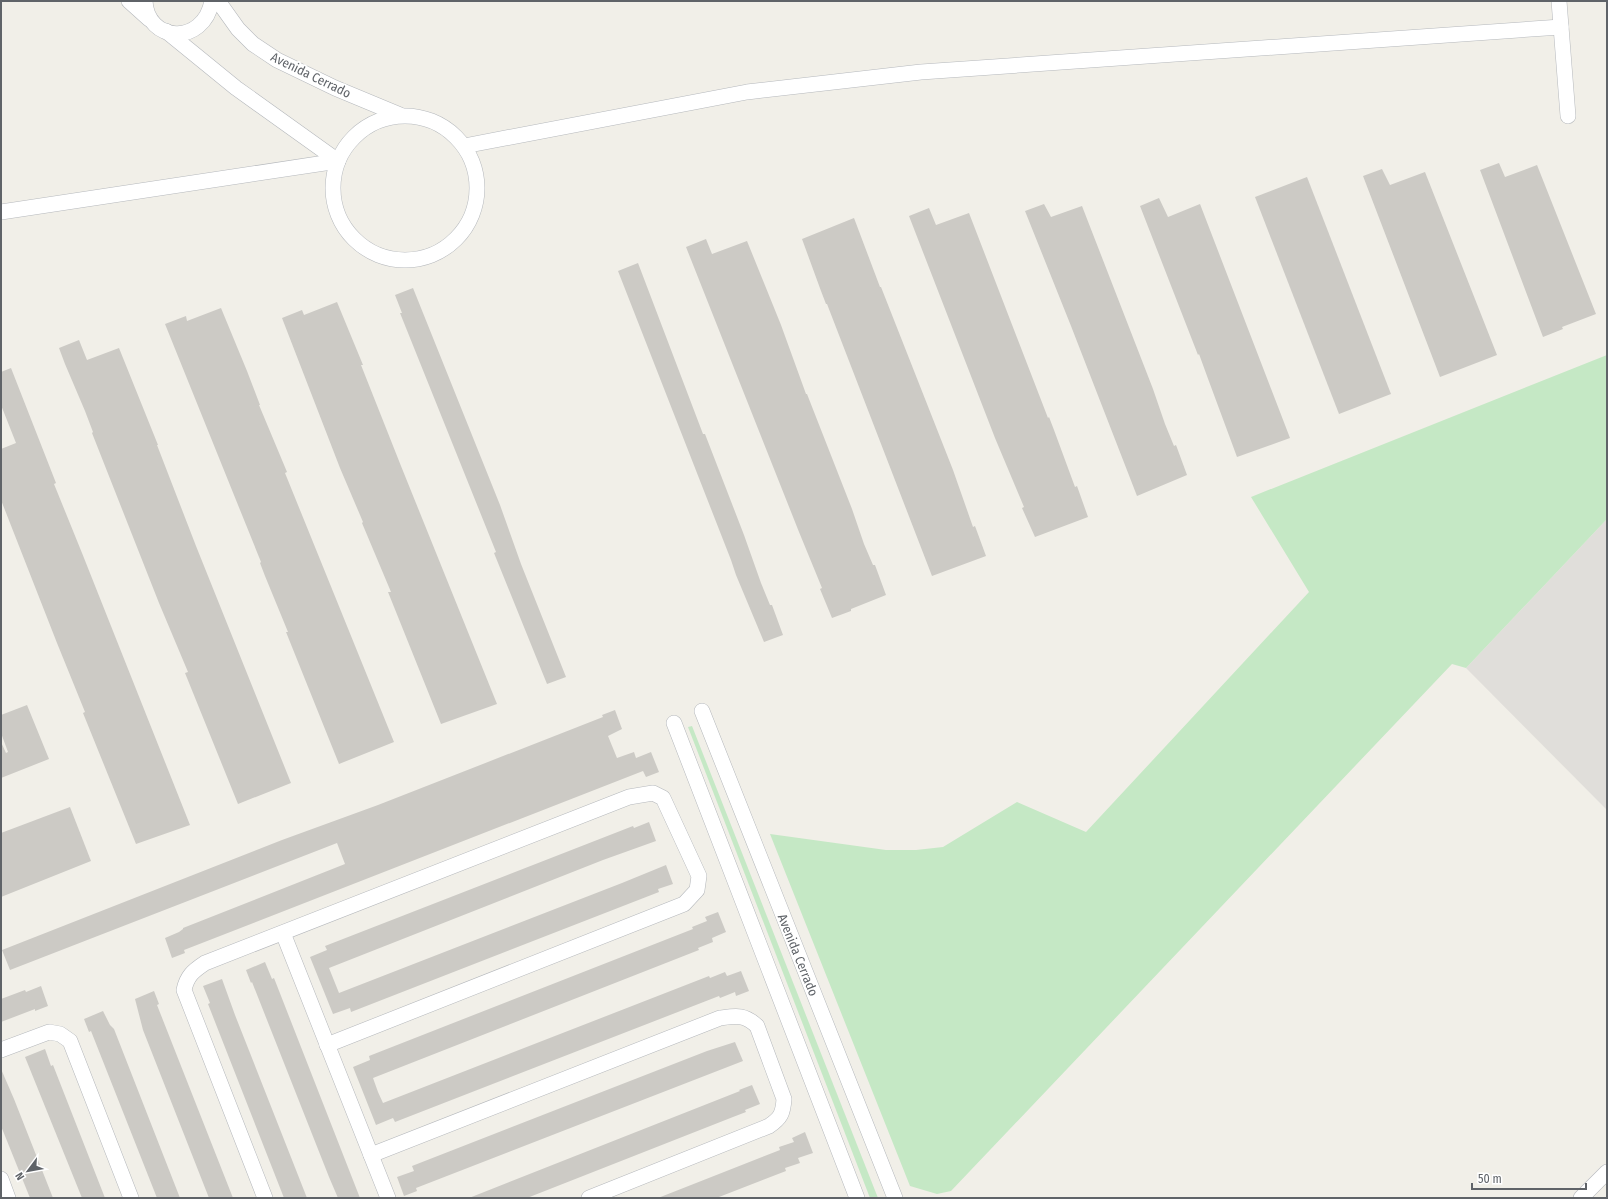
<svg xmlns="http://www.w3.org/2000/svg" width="1608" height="1199" font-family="'Fira Sans Condensed',sans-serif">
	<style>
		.industrial { fill: #e0deda }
		.green { fill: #c5e8c5 }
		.building { fill: #cccac5 }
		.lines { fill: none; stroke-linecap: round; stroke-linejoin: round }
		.minor-casing { stroke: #b5b8bc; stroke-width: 16 }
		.minor { stroke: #fff; stroke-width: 15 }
		.labels { text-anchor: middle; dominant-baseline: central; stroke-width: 3.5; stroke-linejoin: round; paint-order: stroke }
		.street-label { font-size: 13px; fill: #5f6368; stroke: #fff }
	</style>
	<rect width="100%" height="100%" fill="#f1efe8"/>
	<path class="industrial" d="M1607 519V810L1466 668Z"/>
	<g class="green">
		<path d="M1607 355V519L1466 668 1452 664 951 1191 937 1194 910 1186 770 834 886 850H916L943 847 1017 802 1086 832 1309 592 1251 497Z"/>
		<path d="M692 726 878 1198H870L688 727Z"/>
	</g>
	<g class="building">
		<path d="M1499 163 1505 177 1537 165 1596 314 1562 327 1563 329 1543 337 1480 170Z"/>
		<path d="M1382 169 1390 185 1425 172 1497 355 1440 377 1363 176Z"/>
		<path d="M1307 177 1391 394 1339 414 1255 197Z"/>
		<path d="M1159 198 1168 217 1200 204 1290 438 1237 457 1207 376 1199 354 1198 355 1140 206Z"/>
		<path d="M1044 204 1051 217 1082 206 1153 389 1165 424 1174 446 1176 445 1187 475 1137 496 1071 326 1025 211Z"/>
		<path d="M929 208 936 225 969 213 1048 418 1049 417 1054 430 1075 487 1077 486 1088 517 1035 537 1022 508 1024 507 995 438 909 216Z"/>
		<path d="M854 218 880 287H881L953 470 973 527 975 526 986 556 932 576 827 304H826L821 291 802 239Z"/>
		<path d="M706 239 712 254 747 241 781 325 806 394H807L852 509 864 544 873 565H875L886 595 851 609V611L832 618 820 589 822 588 799 532 686 247Z"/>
		<path d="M638 263 703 434H705L744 535 761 583 770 605H772L783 635 764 642 736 575 731 560 618 271Z"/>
		<path d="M413 288 500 505 521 564 566 677 547 684 494 553 496 552 400 313H402L395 295Z"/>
		<path d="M337 302 363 365H361L401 466 497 704 441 724 388 592H391L362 523 363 522 340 468 282 318 302 310 304 315Z"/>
		<path d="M221 308 247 371 260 405H259L287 472 285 473 394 742 339 764 286 632H288L265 576 260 563 261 562 165 324 186 316 187 321Z"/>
		<path d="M79 340 87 360 119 348 158 445H157L196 546 291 783 238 804 185 673 188 672 159 603 92 433 93 432 85 411 65 364 59 348Z"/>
		<path d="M11 368 56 483 54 484 82 553 190 825 136 844 83 713 85 712 57 643 1 500V449L16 443 1 405V372Z"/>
		<path d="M27 705 49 759 1 778V742L6 753 8 752 1 733V715Z"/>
		<path d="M615 710 622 729 608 736 617 758 634 752 636 758 651 752 659 772 646 777 643 771 184 950 185 953 172 958 165 938 179 932 183 929V928L345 864 337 843 10 970 2 950 282 840 378 805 603 717 602 715Z"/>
		<path d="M70 807 91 861 1 897V833Z"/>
		<path d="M649 822 656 841 603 860 329 968 339 993 622 883 666 865 673 884 658 889 659 892 351 1012 350 1008 333 1014 310 957 327 950 325 946 633 826 634 828Z"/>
		<path d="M718 912 726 932 712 938 713 942 698 948 699 950 373 1078 378 1092 383 1103 709 976 710 978 725 972 727 976 741 971 749 991 736 996 735 992 720 998 719 996 395 1122 393 1118 376 1125 353 1067 370 1060 369 1056 693 929 692 927 707 921 705 917Z"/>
		<path d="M265 962 272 979 274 978 360 1198H338L329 1177 252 982 251 983 246 970Z"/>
		<path d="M222 979 235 1015 307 1198H284L208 1004 210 1003 203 986Z"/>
		<path d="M41 986 48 1006 35 1011V1009L1 1022V999L25 990 26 992Z"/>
		<path d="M154 991 159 1004 157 1005 233 1198H209L143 1030 135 999Z"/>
		<path d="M103 1011 110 1025 114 1029 180 1198H157L91 1031 89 1032 84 1019Z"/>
		<path d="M735 1042 743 1061 416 1188 417 1191 404 1196 397 1177 414 1171 412 1166 707 1051Z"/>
		<path d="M45 1049 51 1066 53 1065 105 1198H82L25 1057Z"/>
		<path d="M1 1069 14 1099 53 1198H30L1 1126Z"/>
		<path d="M752 1085 760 1104 745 1110 746 1112 733 1117 527 1198H469L740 1091 739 1090Z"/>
		<path d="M805 1132 813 1153 798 1158 800 1163 785 1168 786 1171 719 1197 658 1198 780 1150 779 1147 794 1142 792 1138Z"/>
	</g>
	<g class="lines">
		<g class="minor-casing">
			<g id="minor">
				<path d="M129 1 149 19"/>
				<path d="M145 1C147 42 203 47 212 1"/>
				<path d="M218 1 238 29 253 44 277 60 335 88 400 115"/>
				<path d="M1559 1 1568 116"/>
				<path d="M166 31 236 88 338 161"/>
				<circle cx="405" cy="188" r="72"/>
				<path d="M464 146 747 92 921 72 1561 27"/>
				<path d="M1 212 338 161"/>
				<path d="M702 711 895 1198"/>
				<path d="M674 723 857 1198"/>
				<path d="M283 933 388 1198"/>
				<path d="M1 1050 49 1032 60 1034 70 1041 131 1198"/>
				<path d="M371 1155 720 1018C736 1016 744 1014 757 1026L784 1099C783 1113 781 1118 769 1126L589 1198"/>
				<path d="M1 1179 8 1198"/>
				<path d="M265 1198 184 990C187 976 193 971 205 963L629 797 653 793 663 798 699 876 697 890 684 904 327 1045"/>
				<path d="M1581 1198 1607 1172"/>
			</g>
		</g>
		<use href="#minor" class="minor"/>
	</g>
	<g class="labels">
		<g class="street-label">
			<text transform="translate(311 75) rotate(26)">Avenida Cerrado</text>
			<text transform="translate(798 955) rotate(68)">Avenida Cerrado</text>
		</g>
	</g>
	<rect width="1608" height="1199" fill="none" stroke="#5f6368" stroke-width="4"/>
	<g transform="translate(28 1171) rotate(238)" stroke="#ffffff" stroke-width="3" paint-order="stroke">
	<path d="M0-3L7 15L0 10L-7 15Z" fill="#5f6368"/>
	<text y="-6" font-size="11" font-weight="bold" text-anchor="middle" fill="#5f6368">N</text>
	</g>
	<path d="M1472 1183v6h114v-6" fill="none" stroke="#5f6368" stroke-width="2"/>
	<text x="1478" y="1183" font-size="12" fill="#5f6368" stroke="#ffffff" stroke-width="3" paint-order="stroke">50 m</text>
</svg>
